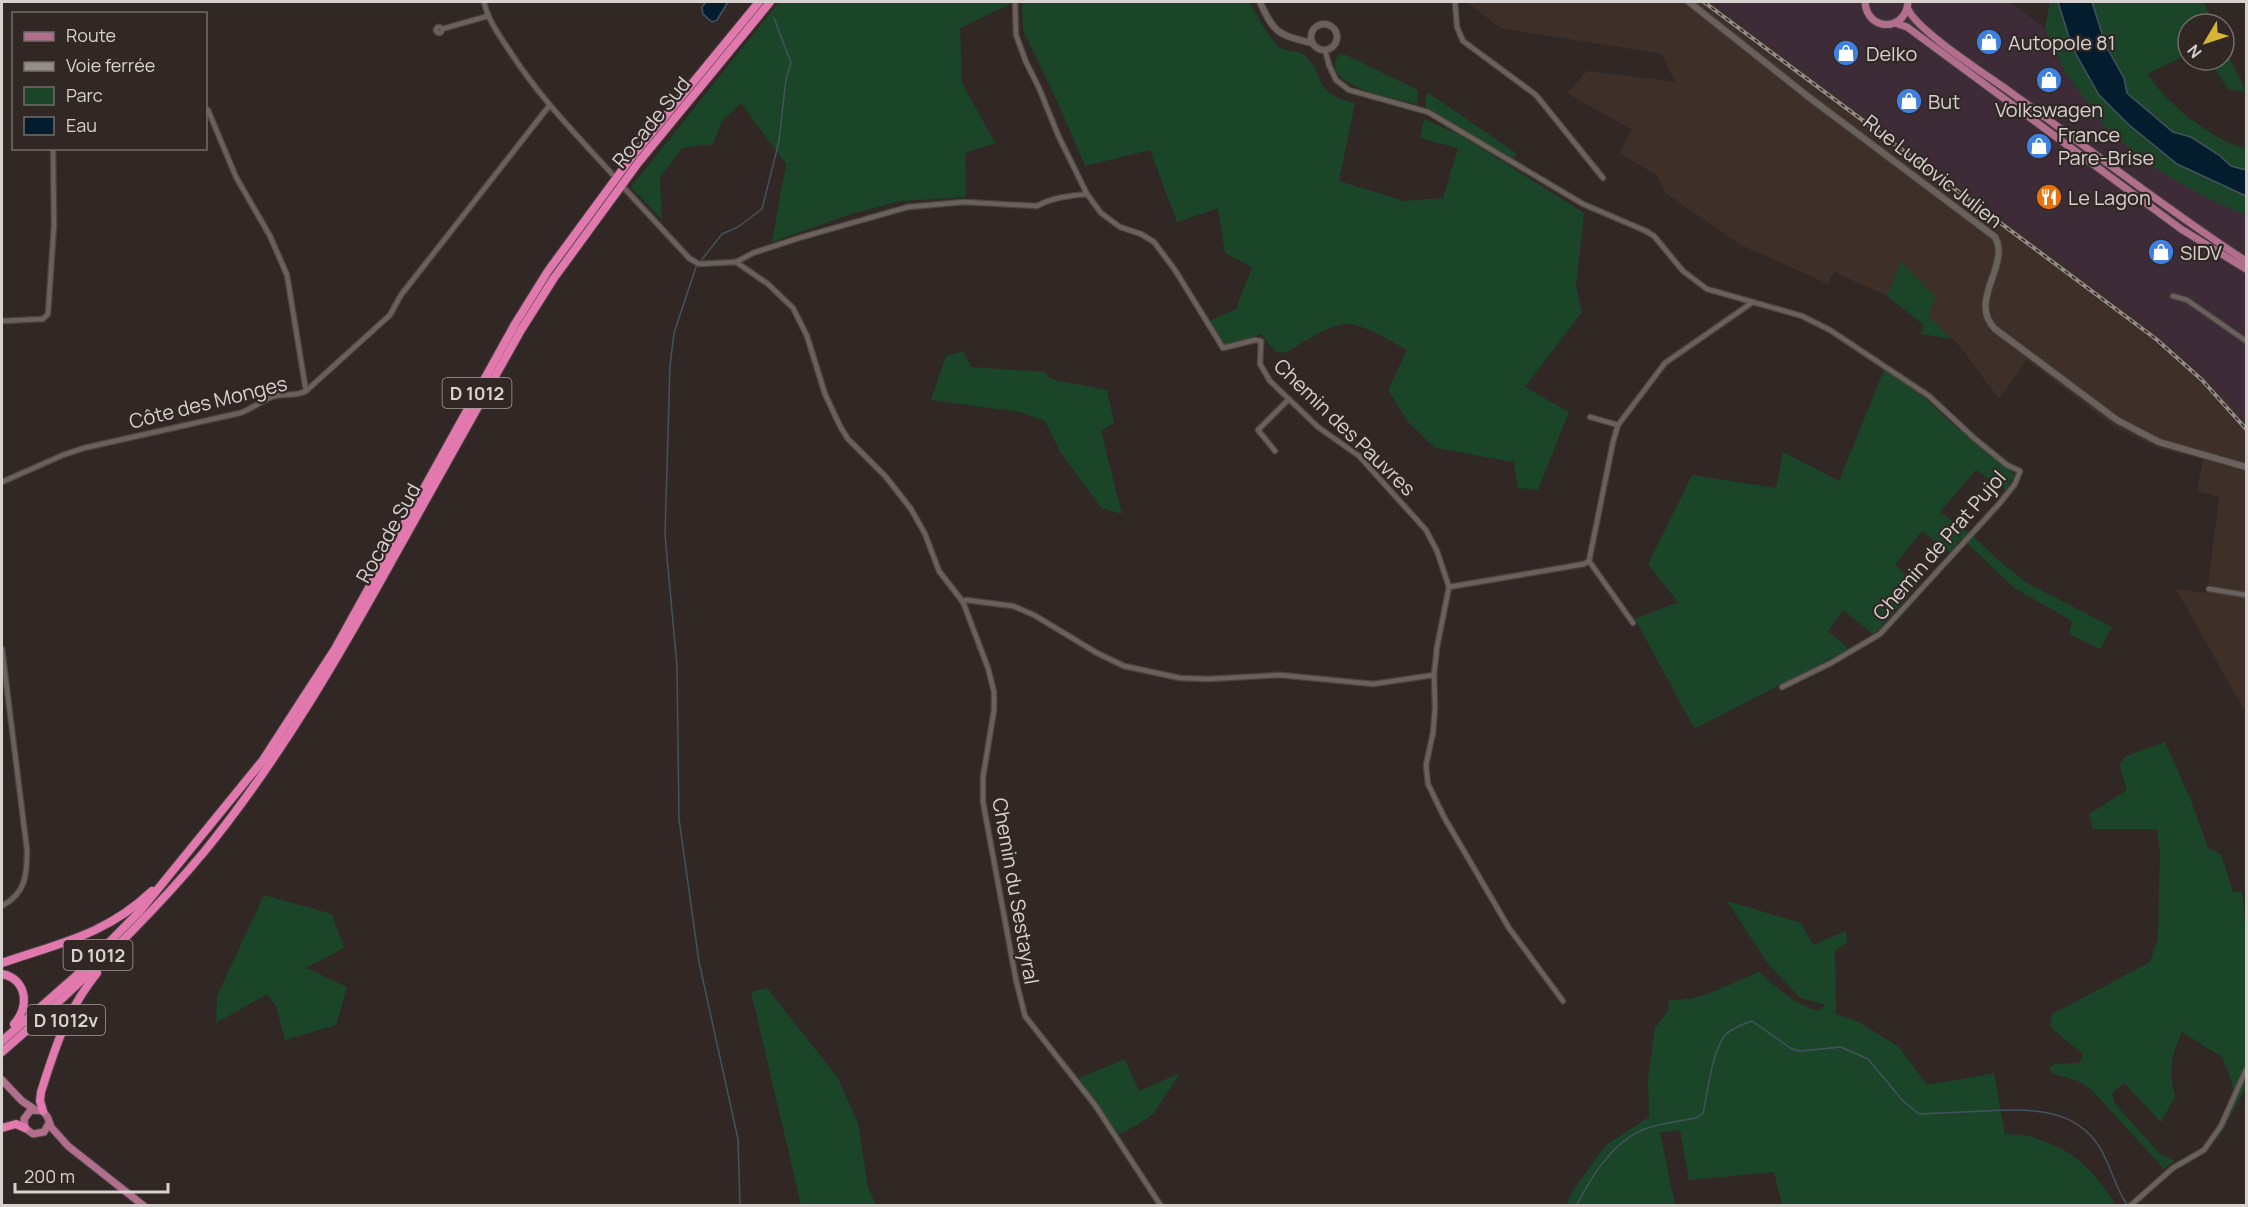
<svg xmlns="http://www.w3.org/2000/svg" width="2248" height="1207" font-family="Manrope,sans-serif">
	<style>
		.commercial { fill: #3d2c37 }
		.built { fill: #3e2f29 }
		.green { fill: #1a4528 }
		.water { fill: #041d2e; stroke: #43535e; stroke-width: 1.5 }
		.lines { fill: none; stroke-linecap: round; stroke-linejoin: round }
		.stream { stroke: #43535e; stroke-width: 1.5 }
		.street-casing { stroke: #4a4340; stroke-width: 7 }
		.secondary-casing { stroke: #4a4340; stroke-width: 8 }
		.primary-casing { stroke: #4a4340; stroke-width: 9 }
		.highway-casing { stroke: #4a4340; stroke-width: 10 }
		.street { stroke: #6a605c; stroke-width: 4.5 }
		.secondary { stroke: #6a605c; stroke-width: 6 }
		.primary { stroke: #b26f8d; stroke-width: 7 }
		.highway { stroke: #e279ae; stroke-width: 8 }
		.rail-casing { stroke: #938c89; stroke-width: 4 }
		.rail { stroke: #312825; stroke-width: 1.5; stroke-dasharray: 4.5; stroke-linecap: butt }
		.labels { text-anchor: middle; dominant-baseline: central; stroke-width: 4.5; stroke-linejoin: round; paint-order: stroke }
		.shield { fill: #312825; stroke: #a59f9c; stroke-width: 1.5 }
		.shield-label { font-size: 18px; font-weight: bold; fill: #d7d2cf }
		.poi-label { font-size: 20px; fill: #d7d2cf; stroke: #312825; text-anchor: start }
		.street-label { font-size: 20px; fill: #d7d2cf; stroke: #312825 }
	</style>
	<rect width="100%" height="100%" fill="#312825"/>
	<path class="commercial" d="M1712 2H2010L2045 28 2083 88 2246 204V423L2226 398 2180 354 2146 326Z"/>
	<path class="built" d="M1467 2H1712L2146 326 2180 354 2226 398 2246 423V713L2176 589 2207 593 2219 497 2197 491 2203 459 2158 448 2115 427 2027 360 1999 399 1958 344 1929 317 1901 262 1887 296 1834 272 1828 284 1741 245 1665 193 1657 175 1619 153 1632 130 1567 93 1587 71 1675 82 1662 54 1500 28Z"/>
	<g class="green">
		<path d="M779 2H1010V4L960 28 962 83 995 143 965 153 966 197 900 201 851 214 772 242 786 164 741 103 722 121 713 144 682 148 660 178 662 220 631 187Z"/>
		<path d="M1022 2H1249C1257 14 1269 40 1281 48 1287 52 1297 50 1303 54 1328 74 1309 93 1355 103L1339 181 1404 201 1443 198 1458 148 1420 138 1424 119 1460 135 1584 213 1576 287 1582 312 1525 387 1569 412 1538 490 1518 488 1514 462 1435 448 1408 422 1388 390 1407 350C1392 342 1363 323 1346 324 1325 326 1303 343 1285 353L1276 352 1261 334 1225 346 1209 321 1236 309 1252 267 1225 253 1218 208 1177 222 1150 150 1085 166 1058 103 1023 30Z"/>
		<path d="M2050 2H2058L2072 47 2099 95 2128 124 2176 164 2246 196V215L2207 198 2150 165 2105 127 2064 70 2045 28Z"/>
		<path d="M2092 2H2204L2213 24H2188V54L2147 74C2168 105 2211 139 2246 149V170L2231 166 2219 155 2191 137 2173 132 2127 93 2124 78 2106 46Z"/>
		<path d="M2224 47 2246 91V92L2228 89 2209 60H2224Z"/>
		<path d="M1339 54 1346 55 1418 90 1417 104C1398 99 1316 86 1339 54Z"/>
		<path d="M1427 92 1516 153 1514 159 1425 107Z"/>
		<path d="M1901 261 1935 296 1929 317 1952 339 1921 334 1924 325 1887 296Z"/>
		<path d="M963 351 971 367 1045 372 1050 379 1107 390 1114 423 1101 431 1122 514 1101 508 1061 453 1045 421 1019 412 931 400 946 356Z"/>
		<path d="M1884 370 1919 392 1948 420 2015 475 2006 490 1976 470 1940 512 1974 537 1998 560 2027 583 2112 627 2100 649 2069 634 2072 621 2013 587 1967 543 1961 539 1950 552 1922 531 1895 565 1918 584 1879 630 1873 634 1843 610 1828 631 1849 649 1696 728 1693 726 1635 619 1678 602 1648 564 1692 475 1776 488 1783 452 1839 481Z"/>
		<path d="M2165 742 2190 798 2208 848 2221 854 2233 892H2242L2246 932V1087L2218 1139 2211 1136 2233 1094 2232 1081 2222 1057 2182 1032C2170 1056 2169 1071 2175 1097L2161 1122 2124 1083 2112 1093 2115 1104 2160 1154 2175 1161 2164 1169 2091 1089 2078 1081 2051 1073 2049 1067 2054 1064 2079 1063 2083 1054 2050 1027 2052 1014 2150 962 2158 939 2160 853 2157 829H2093L2089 814 2127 790 2119 765 2126 756Z"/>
		<path d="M264 895 332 914 344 948 306 968 347 987 336 1025 285 1040 276 1006 267 994 216 1023 217 996Z"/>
		<path d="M1727 901 1801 923 1813 945 1846 931 1847 942 1835 951 1836 1014 1857 1021 1899 1047 1927 1085 1994 1073 2005 1134C2014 1135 2024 1134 2032 1137 2075 1150 2093 1170 2116 1205H1782L1774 1172 1689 1180 1680 1130 1660 1132 1675 1205H1566L1574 1189 1606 1145 1649 1117 1648 1078 1655 1028 1668 1011 1669 1000C1701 1002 1730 983 1759 972 1778 988 1794 1005 1819 1011L1826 1005 1800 998 1769 965Z"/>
		<path d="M767 988 838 1078 858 1123 868 1187 876 1205H801L751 992Z"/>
		<path d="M1125 1059 1139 1091 1180 1073 1153 1114 1137 1125 1117 1135 1079 1078Z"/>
	</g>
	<g class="water">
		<path d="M706 2H728L717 20 712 22 703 14 702 7Z"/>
		<path d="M2058 2H2092L2106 46 2124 78 2127 93 2173 132 2191 137 2219 155 2231 166 2246 170V196L2177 164 2128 124 2099 95 2072 47Z"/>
	</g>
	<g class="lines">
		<g class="stream">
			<path d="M740 1206 738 1139 699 962 679 819 677 666 665 535 670 366 674 333 696 267 722 234 738 227 762 209 779 141 786 79 791 63 774 18"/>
			<path d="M1576 1206C1591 1178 1609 1147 1638 1132 1652 1124 1680 1121 1696 1118L1703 1113C1708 1091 1711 1058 1723 1038 1728 1030 1743 1024 1752 1021L1792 1049 1800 1051 1841 1047 1868 1059 1903 1101 1919 1114C1941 1113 1962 1112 1984 1111 2026 1109 2075 1106 2100 1148 2111 1166 2115 1188 2128 1206"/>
			<path d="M2152 1206H2159"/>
		</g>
		<g class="street-casing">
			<g id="street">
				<path d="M484 2C488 20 499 35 509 50 539 97 575 133 612 174"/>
				<path d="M1015 2 1016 35 1026 62 1039 88 1058 135 1087 194 1101 213 1120 227 1141 234 1154 242 1175 270 1223 348 1255 340 1261 341 1260 364 1270 381 1318 427 1359 456 1426 530 1437 551 1449 587 1437 647 1434 675 1435 708 1433 733 1426 765 1428 784 1444 817 1509 928 1563 1001"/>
				<path d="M1455 2 1457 27 1463 41 1536 95 1603 178"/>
				<circle cx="439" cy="30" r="3"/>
				<path d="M442 29 488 16"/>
				<path d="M1325 50 1329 65 1336 80 1349 90 1428 112 1583 204 1646 231 1654 236 1683 271 1707 289 1802 316 1830 330 1929 396 1974 438 2007 465 2020 471 2015 484 1999 504 1880 634 1831 663 1782 687"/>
				<path d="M208 110 236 177 270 236 287 275 306 391"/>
				<path d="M625 189 689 258 699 264 736 262 768 284 793 308 807 336 825 394 840 426 848 439 886 477 911 509 925 534 939 571 963 602 988 668 994 692V710L983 777V802L1016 980 1025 1016 1095 1105 1161 1206"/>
				<path d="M736 262 753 253 799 238 908 207 964 202 1037 206C1053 197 1070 196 1087 194"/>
				<path d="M2173 296 2187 300 2246 341"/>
				<path d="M2 321 43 319 48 314 54 225 53 148"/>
				<path d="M1590 417 1618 425"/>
				<path d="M1275 451 1258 430 1289 399"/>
				<path d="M2 482 63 455 84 448 240 413C252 409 261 401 272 397 283 393 296 397 306 391L390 315 401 295 549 106"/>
				<path d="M1589 561 1633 623"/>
				<path d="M1449 587 1549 570 1584 564 1589 561 1613 442 1618 425 1665 363 1753 302"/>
				<path d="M2209 589 2246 595"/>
				<path d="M963 602 966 600 1013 606 1034 615 1097 653 1124 666 1180 678 1208 679 1280 675 1373 684 1434 675"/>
				<path d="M2 649 27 850C27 875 26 893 2 906"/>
				<path d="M2130 1206 2173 1168 2204 1150 2221 1126 2246 1070"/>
			</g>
		</g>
		<g class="secondary-casing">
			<g id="secondary">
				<path d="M1260 2C1274 33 1278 35 1312 43"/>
				<path d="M1689 2 1810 98 1995 237C2011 265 1967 301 1995 329L2117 420 2159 442 2246 467"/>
				<circle cx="1324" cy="37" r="13"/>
			</g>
		</g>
		<g class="primary-casing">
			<g id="primary">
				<path d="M1865 2C1867 32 1906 32 1908 2"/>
				<path d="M1908 9C1917 31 1990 77 2013 94 2091 150 2166 209 2246 261"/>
				<path d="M1895 23 1907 27 2181 229 2246 269"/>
				<path d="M2 1080 22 1101 34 1109"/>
				<path d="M49 1123 44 1132 33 1134 25 1128 24 1119 31 1110 43 1111 48 1118 51 1127 68 1146 144 1206"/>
			</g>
		</g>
		<g class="highway-casing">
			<g id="highway">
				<path d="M2 963C59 943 106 935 152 891"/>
				<path d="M2 974C27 979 30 1007 14 1024"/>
				<path d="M2 1041 77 975 140 911 263 760 335 649 515 324 548 271 631 158 759 2"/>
				<path d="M2 1052C74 990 143 925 204 852 279 760 338 658 395 555 437 480 479 405 521 330L554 278 638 163 770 2"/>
				<path d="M43 1111 40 1101 41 1092C56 1045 66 1012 97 973"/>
				<path d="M2 1128 16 1124 25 1128"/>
			</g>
		</g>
		<use href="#street" class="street"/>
		<use href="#secondary" class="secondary"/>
		<use href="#primary" class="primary"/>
		<use href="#highway" class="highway"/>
		<g class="rail-casing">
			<path id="rail" d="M1704 2 2156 339 2202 380 2246 429"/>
		</g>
		<use href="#rail" class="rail"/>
	</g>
	<defs>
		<g id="shop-disc" transform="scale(1.35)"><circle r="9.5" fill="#3f7fe0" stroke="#312825"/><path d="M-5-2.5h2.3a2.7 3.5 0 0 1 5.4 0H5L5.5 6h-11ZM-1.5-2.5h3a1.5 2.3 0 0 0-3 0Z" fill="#fff"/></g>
		<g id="restaurant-disc" transform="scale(1.35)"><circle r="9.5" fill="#e8710a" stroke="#312825"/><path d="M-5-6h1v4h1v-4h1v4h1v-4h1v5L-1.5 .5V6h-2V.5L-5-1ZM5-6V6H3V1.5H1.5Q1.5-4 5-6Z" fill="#fff"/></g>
	</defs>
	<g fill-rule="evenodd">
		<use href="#shop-disc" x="1989" y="42"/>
		<use href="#shop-disc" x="1846" y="53"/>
		<use href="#shop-disc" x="2049" y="80"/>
		<use href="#shop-disc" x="1909" y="101"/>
		<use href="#shop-disc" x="2039" y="146"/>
		<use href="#restaurant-disc" x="2049" y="197"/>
		<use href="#shop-disc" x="2161" y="252"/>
	</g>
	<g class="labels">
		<g class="shield">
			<rect x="442.5" y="378" width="69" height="30" rx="4.5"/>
			<rect x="63.5" y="940" width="69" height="30" rx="4.5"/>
			<rect x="27" y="1005" width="78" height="30" rx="4.5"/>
		</g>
		<g class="shield-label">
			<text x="477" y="393">D 1012</text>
			<text x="98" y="955">D 1012</text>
			<text x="66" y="1020">D 1012v</text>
		</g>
		<g class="poi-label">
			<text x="2008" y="42">Autopole 81</text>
			<text x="1866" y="53">Delko</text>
			<text x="1928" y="101">But</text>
			<text x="2049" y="109" text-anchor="middle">Volkswagen</text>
			<text x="2058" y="134">France<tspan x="2058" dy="23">Pare-Brise</tspan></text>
			<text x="2068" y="197">Le Lagon</text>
			<text x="2180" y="252">SIDV</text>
		</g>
		<g class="street-label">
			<text transform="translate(651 122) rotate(-51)">Rocade Sud</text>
			<text transform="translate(1933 171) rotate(38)">Rue Ludovic Julien</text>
			<text transform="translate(208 402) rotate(-14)">Côte des Monges</text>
			<text transform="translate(1345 427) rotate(44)">Chemin des Pauvres</text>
			<text transform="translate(388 533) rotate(-61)">Rocade Sud</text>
			<text transform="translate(1939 545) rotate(-49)">Chemin de Prat Pujol</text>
			<text transform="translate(1016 891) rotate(80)">Chemin du Sestayral</text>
		</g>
	</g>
	<rect width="2248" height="1207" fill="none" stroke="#d7d2cf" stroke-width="6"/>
	<rect x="12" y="12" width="195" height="138" fill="#312825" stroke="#736c69" stroke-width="1.5"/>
	<rect x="24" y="32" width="30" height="9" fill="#b26f8d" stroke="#736c69" stroke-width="1.5"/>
	<text x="66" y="42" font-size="18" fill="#d7d2cf">Route</text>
	<rect x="24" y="62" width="30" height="9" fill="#938c89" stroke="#736c69" stroke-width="1.5"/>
	<text x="66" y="72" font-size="18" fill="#d7d2cf">Voie ferrée</text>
	<rect x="24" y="87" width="30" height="18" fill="#1a4528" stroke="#736c69" stroke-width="1.5"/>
	<text x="66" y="102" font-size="18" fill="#d7d2cf">Parc</text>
	<rect x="24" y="117" width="30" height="18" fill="#041d2e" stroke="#736c69" stroke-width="1.5"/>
	<text x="66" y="132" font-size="18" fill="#d7d2cf">Eau</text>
	<g transform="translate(2206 42) rotate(231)"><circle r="28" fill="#312825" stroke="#736c69" stroke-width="1.5"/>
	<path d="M0-4.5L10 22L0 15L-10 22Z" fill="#d6b534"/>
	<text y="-9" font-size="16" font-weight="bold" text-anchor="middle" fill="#d7d2cf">N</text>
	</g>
	<path d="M15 1183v9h153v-9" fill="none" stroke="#d7d2cf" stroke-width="3"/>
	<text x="24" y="1183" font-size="18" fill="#d7d2cf" stroke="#312825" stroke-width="4.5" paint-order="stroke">200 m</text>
</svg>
